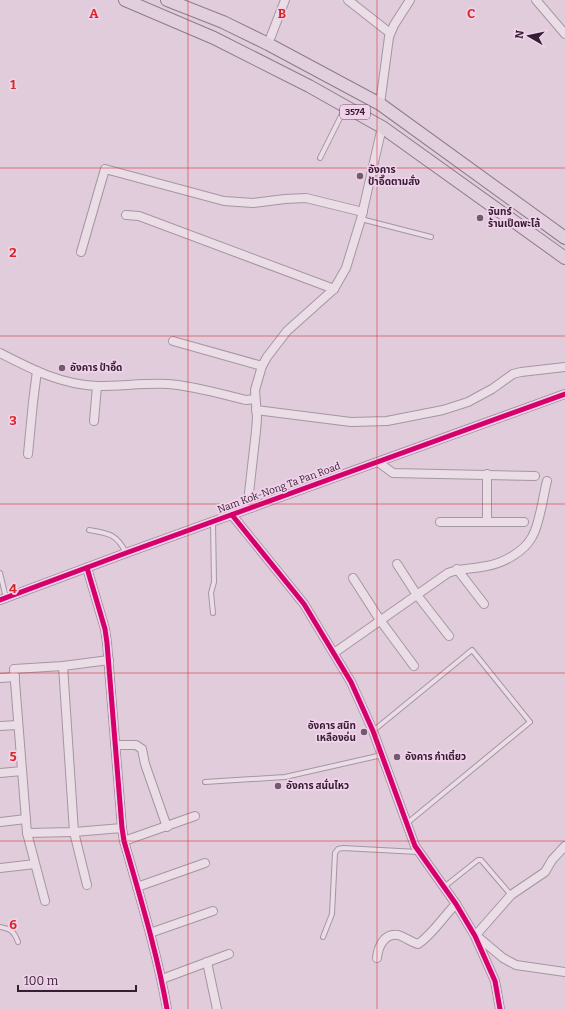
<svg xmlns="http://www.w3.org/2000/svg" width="565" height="1009" font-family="Bitter,'Noto Sans Thai',serif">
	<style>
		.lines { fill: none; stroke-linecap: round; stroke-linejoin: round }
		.lane-casing { stroke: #a695a3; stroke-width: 6 }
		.street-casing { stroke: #a695a3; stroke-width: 10 }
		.primary-casing { stroke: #8c7c8a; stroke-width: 14 }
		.lane { stroke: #eadde6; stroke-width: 4 }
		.street { stroke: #eadde6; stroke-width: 8 }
		.primary { stroke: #e1cfdd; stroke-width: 12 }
		.cycleway-casing { stroke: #f2d2ea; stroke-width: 8 }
		.cycleway { stroke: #d6006c; stroke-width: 5 }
		.grid { fill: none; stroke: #d62828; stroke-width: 1; stroke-opacity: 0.55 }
		.poi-dot { fill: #715b6e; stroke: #f2d2ea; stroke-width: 1.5 }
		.labels { text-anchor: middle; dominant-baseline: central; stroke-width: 3.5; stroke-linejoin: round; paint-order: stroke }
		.shield { fill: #f2d2ea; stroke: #6d546a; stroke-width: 1 }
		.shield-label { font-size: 9px; font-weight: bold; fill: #341e33 }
		.poi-label { font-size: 10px; font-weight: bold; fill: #341e33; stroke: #f2d2ea; text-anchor: start }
		.street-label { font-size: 10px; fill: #341e33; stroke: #f2d2ea }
		.grid-label { font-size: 13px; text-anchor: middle; font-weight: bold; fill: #d62828; stroke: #f2d2ea; stroke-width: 3.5; stroke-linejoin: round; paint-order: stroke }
	</style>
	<rect width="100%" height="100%" fill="#e1ccdc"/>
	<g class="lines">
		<g class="lane-casing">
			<g id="lane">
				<path d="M320 158 345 108"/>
				<path d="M361 219 431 237"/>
				<path d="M89 530C108 533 117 534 126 553"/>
				<path d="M0 573 6 598"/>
				<path d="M213 613 211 593 214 582 213 522"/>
				<path d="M373 731 472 650 530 722 406 824"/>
				<path d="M205 782 285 777 382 755"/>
				<path d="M444 887 478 860H481L511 895"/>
				<path d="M0 927C11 929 14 931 18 942"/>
				<path d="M323 937 332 914 335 853 338 849 343 848 418 852"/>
			</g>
		</g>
		<g class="street-casing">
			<g id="street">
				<path d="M348 0 390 33"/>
				<path d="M536 0 565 34"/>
				<path d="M268 44 285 0"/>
				<path d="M380 104 389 37 394 25 410 0"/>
				<path d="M126 215 139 216 334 289"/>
				<path d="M81 252 105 169 224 201 253 203 285 199 306 198 363 212"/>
				<path d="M173 341 262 366"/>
				<path d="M0 353C31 369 62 385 98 386 121 386 145 383 168 384 194 386 221 394 246 400L255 399"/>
				<path d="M256 410 351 422 387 421 443 410 468 402 492 389 513 374 521 372 565 367"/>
				<path d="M94 421 97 386"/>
				<path d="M28 454 33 402 37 371"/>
				<path d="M378 462 393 473 535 476"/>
				<path d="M487 474V522"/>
				<path d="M251 508 249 500V493L256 431 257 418 255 390 262 366 267 357 287 331 334 289 346 268 361 219 382 127"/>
				<path d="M232 515 304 604 351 682 373 731 415 846 456 904 475 936 495 981 500 1009"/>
				<path d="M440 522H524"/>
				<path d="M397 564 417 595 449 636"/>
				<path d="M87 568 105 629 107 643 122 828 124 841C140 897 157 952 167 1009"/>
				<path d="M457 569 484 604"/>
				<path d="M353 578 380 620 414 666"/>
				<path d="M0 600 126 553 565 394"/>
				<path d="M334 653 448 573C461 568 473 569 487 566 503 563 524 552 532 537 540 524 543 496 547 481"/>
				<path d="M63 666 74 832 87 885"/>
				<path d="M0 678 15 677"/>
				<path d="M0 726 18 725"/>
				<path d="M115 745H136L142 749 145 764 167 827"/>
				<path d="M0 773 22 771"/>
				<path d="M0 822 26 819"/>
				<path d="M27 833 74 832 122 828"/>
				<path d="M124 841 195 816"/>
				<path d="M0 868 35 864"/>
				<path d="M137 887 205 863"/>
				<path d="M45 901 27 833 14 669 63 666 109 660"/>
				<path d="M150 933 213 911"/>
				<path d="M475 936 511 895 545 872 552 860 565 846"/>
				<path d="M478 937 503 958 516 965 565 972"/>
				<path d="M377 958C378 947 384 933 398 935 405 937 411 942 418 944 432 935 443 917 456 904"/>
				<path d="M207 962 217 1009"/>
				<path d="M162 979 229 954"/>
			</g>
		</g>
		<g class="primary-casing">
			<g id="primary">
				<path d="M125 0 214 38 309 86 382 127 565 258"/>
				<path d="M167 0 223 22 268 44 380 104 565 238"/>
			</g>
		</g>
		<use href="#lane" class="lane"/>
		<use href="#street" class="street"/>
		<use href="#primary" class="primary"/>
		<g class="cycleway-casing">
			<g id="cycleway">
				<path d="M232 515 304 604 351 682 373 731 415 846 456 904 475 936 495 981 500 1009"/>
				<path d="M87 568 105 629 107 643 122 828 124 841C140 897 157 952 167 1009"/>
				<path d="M0 600 126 553 565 394"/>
			</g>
		</g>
		<use href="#cycleway" class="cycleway"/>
	</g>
	<path class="grid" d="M188 0V1009M377 0V1009M0 168H565M0 336H565M0 504H565M0 673H565M0 841H565"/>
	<g class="poi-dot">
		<circle cx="360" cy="176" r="4"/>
		<circle cx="480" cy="218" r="4"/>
		<circle cx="62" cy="368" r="4"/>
		<circle cx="364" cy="732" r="4"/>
		<circle cx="397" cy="757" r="4"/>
		<circle cx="278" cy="786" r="4"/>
	</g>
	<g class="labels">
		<rect class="shield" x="340" y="105" width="30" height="14" rx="3"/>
		<g class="shield-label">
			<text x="355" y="112">3574</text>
		</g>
		<g class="poi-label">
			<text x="368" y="170">อังคาร<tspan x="368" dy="12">ป้าอี๊ดตามสั่ง</tspan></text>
			<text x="488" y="212">จันทร์<tspan x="488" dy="12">ร้านเป็ดพะโล้</tspan></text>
			<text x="70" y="368">อังคาร ป้าอี๊ด</text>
			<text x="356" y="726" text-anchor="end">อังคาร สนิท<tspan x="356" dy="12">เหลืองอ่น</tspan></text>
			<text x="405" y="757">อังคาร ก๋าเตี๋ยว</text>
			<text x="286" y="786">อังคาร สนั่นไหว</text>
		</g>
		<g class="street-label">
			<text transform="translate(279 488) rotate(-20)">Nam Kok-Nong Ta Pan Road</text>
		</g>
	</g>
	<g class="grid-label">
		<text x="94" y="18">A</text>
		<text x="282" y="18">B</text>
		<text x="471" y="18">C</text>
		<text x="13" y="89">1</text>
		<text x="13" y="257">2</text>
		<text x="13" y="425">3</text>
		<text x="13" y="593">4</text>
		<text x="13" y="761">5</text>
		<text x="13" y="929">6</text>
	</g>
	<g transform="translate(529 36) rotate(279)" stroke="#f2d2ea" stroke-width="3" paint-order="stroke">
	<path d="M0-3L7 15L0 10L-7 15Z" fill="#341e33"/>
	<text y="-6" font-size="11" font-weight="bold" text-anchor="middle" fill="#341e33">N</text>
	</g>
	<path d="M18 985v6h118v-6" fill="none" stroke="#341e33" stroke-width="2"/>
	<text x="24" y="985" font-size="12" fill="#341e33" stroke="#f2d2ea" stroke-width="3" paint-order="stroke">100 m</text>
</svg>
